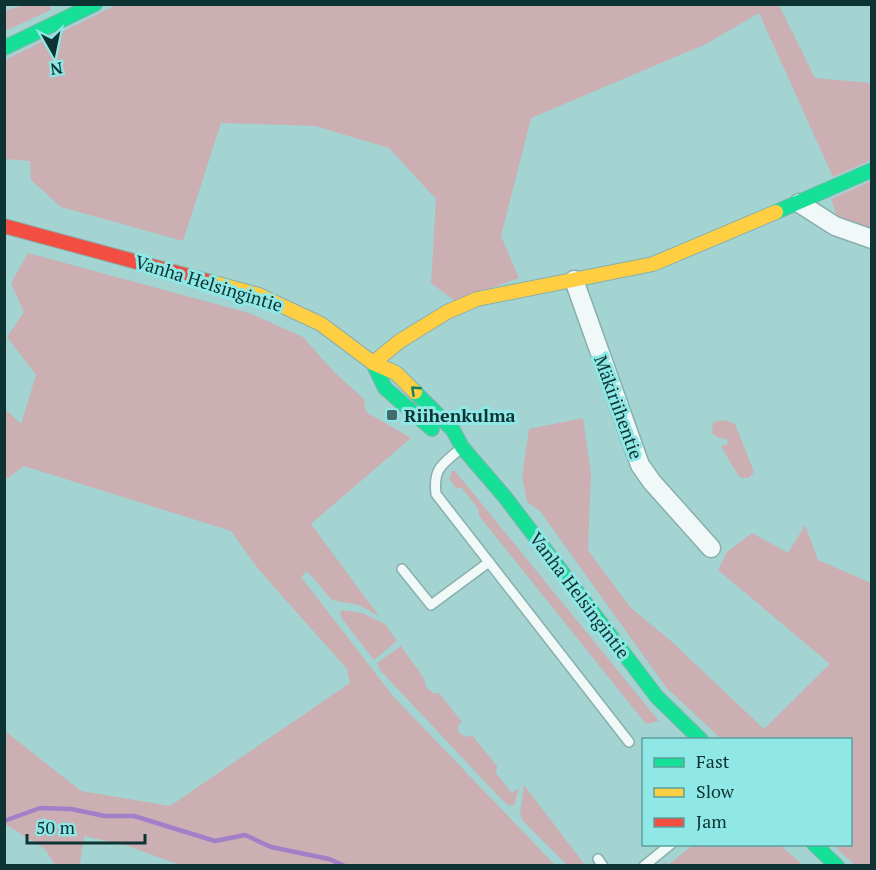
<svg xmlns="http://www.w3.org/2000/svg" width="876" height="870" font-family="'PT Serif',serif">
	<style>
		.green { fill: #cbafb3 }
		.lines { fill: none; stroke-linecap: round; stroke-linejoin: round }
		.stream { stroke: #a280c8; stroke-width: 4.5 }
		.lane-casing { stroke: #88afad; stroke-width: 12 }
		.street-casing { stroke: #88afad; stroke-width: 21 }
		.fast-casing { stroke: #88afad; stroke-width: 16 }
		.slow-casing { stroke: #88afad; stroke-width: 16 }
		.jam-casing { stroke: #88afad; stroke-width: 16 }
		.lane { stroke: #f1f9f8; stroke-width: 9 }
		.street { stroke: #f1f9f8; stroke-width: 18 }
		.fast { stroke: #16e098; stroke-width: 14 }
		.slow { stroke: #ffcf43; stroke-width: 14 }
		.jam { stroke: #f24e42; stroke-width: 14 }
		.oneway { stroke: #118160 }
		.poi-dot { fill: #426c6b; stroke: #8fe8e6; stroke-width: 2 }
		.labels { text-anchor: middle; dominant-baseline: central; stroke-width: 6; stroke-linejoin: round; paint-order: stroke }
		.street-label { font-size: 18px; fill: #0d3433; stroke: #8fe8e6 }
		.poi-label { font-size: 18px; font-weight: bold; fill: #0d3433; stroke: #8fe8e6; text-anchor: start }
	</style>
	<rect width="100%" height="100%" fill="#a3d4d2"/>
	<g class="green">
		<path d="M28 4 50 5 51 10 5 31 4 11Z"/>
		<path d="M116 5H779L815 78 871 83V160L833 177 759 13 706 44 531 118 501 236 519 278 455 301 431 283 436 199 389 148 315 126 221 123 183 241 61 207 31 180 30 161 5 159V60Z"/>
		<path d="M871 181V234L839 222 831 199Z"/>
		<path d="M28 253 249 313 303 337 334 372 364 399 366 412 411 438 311 524 379 616 359 605 332 600 307 571 301 577 393 696 555 865H180L125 845 84 836 80 865H55L45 849 5 824V731L81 791 170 806 350 683 347 669 259 570 231 531 24 466 5 480V409L21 424 36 375 7 337 24 312 11 283Z"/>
		<path d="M583 418 591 474 588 550 630 607 671 641 764 729 830 664 718 570 727 552 752 533 788 553 805 525 818 560 871 583V865H855L833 845 850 844V740L721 739 666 687 540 511 527 502 522 476 529 429Z"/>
		<path d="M725 420 735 424 754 472 749 478H741L738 475 721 446 728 444 727 439 718 438 712 433 713 422Z"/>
		<path d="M452 471H455L659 721 646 724 479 516 478 509 462 488H456L449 479Z"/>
		<path d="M342 610 362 613 385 624 397 641 374 660 343 620 340 613Z"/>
		<path d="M401 646 424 678 426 687 433 693H439L462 722 458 725V732L466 737 472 735 497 766 496 773 512 793 519 788 514 806 508 805 500 798 380 670 377 663Z"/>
		<path d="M524 785 585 865H567L523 821 520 813Z"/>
		<path d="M694 844 780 845 803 865H660L665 862 668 865Z"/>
	</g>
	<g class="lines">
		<path class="stream" d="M4 821 40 808 71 809 105 816H134L215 841 245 835 271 847 329 859 345 866"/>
		<g class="lane-casing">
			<g id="lane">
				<path d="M460 449C442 465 433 468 436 494L629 742"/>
				<path d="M402 569 431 605 489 562"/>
				<path d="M598 859 603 866"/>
				<path d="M644 866 671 844"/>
			</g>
		</g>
		<g class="street-casing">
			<g id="street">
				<path d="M799 203 835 226 872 239"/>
				<path d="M574 280 640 465 652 482 711 548"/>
			</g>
		</g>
		<g class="fast-casing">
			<g id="fast">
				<path d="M4 48 95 4"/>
				<path d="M776 212 872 170"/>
				<path d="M373 363 385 388 432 429"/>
				<path d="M415 392 453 430 462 447 505 497 657 697 701 740"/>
				<path d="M814 844 837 866"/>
			</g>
		</g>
		<g class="slow-casing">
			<g id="slow">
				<path d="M211 282 259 295 321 324 373 363 396 373 415 392"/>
				<path d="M373 363 400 341 447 312 477 299 653 264 776 212"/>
			</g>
		</g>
		<g class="jam-casing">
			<path id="jam" d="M4 226 211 282"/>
		</g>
		<use href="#lane" class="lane"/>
		<use href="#street" class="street"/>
		<use href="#fast" class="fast"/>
		<use href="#slow" class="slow"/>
		<use href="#jam" class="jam"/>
	</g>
	<defs><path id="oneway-chevron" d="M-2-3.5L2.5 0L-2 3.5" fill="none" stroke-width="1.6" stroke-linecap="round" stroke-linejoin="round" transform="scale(1.5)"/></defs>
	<use class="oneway" href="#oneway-chevron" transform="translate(415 390) rotate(-137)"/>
	<rect class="poi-dot" x="386" y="409" width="12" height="12" rx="3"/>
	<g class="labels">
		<g class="street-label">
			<text transform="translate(209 283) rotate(17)">Vanha Helsingintie</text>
			<text transform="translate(619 407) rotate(70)">Mäkiriihentie</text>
			<text transform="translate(580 595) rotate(53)">Vanha Helsingintie</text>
		</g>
		<g class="poi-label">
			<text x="404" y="415">Riihenkulma</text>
		</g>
	</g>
	<rect width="876" height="870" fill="none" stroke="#0d3433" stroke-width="12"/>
	<rect x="642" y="738" width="210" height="108" fill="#8fe8e6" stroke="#5ba09e" stroke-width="1.5"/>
	<rect x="654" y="758" width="30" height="9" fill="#16e098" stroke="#5ba09e" stroke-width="1.5"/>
	<text x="696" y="768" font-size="18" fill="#0d3433">Fast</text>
	<rect x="654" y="788" width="30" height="9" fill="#ffcf43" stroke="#5ba09e" stroke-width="1.5"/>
	<text x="696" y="798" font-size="18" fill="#0d3433">Slow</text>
	<rect x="654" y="818" width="30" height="9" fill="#f24e42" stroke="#5ba09e" stroke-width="1.5"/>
	<text x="696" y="828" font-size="18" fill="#0d3433">Jam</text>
	<g transform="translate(54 54) rotate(171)" stroke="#8fe8e6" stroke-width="4.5" paint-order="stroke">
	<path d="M0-4.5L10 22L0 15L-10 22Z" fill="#0d3433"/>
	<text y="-9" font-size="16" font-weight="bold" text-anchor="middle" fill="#0d3433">N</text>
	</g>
	<path d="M27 834v9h118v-9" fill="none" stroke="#0d3433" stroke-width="3"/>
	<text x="36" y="834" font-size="18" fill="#0d3433" stroke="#8fe8e6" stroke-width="4.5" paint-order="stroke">50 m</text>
</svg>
